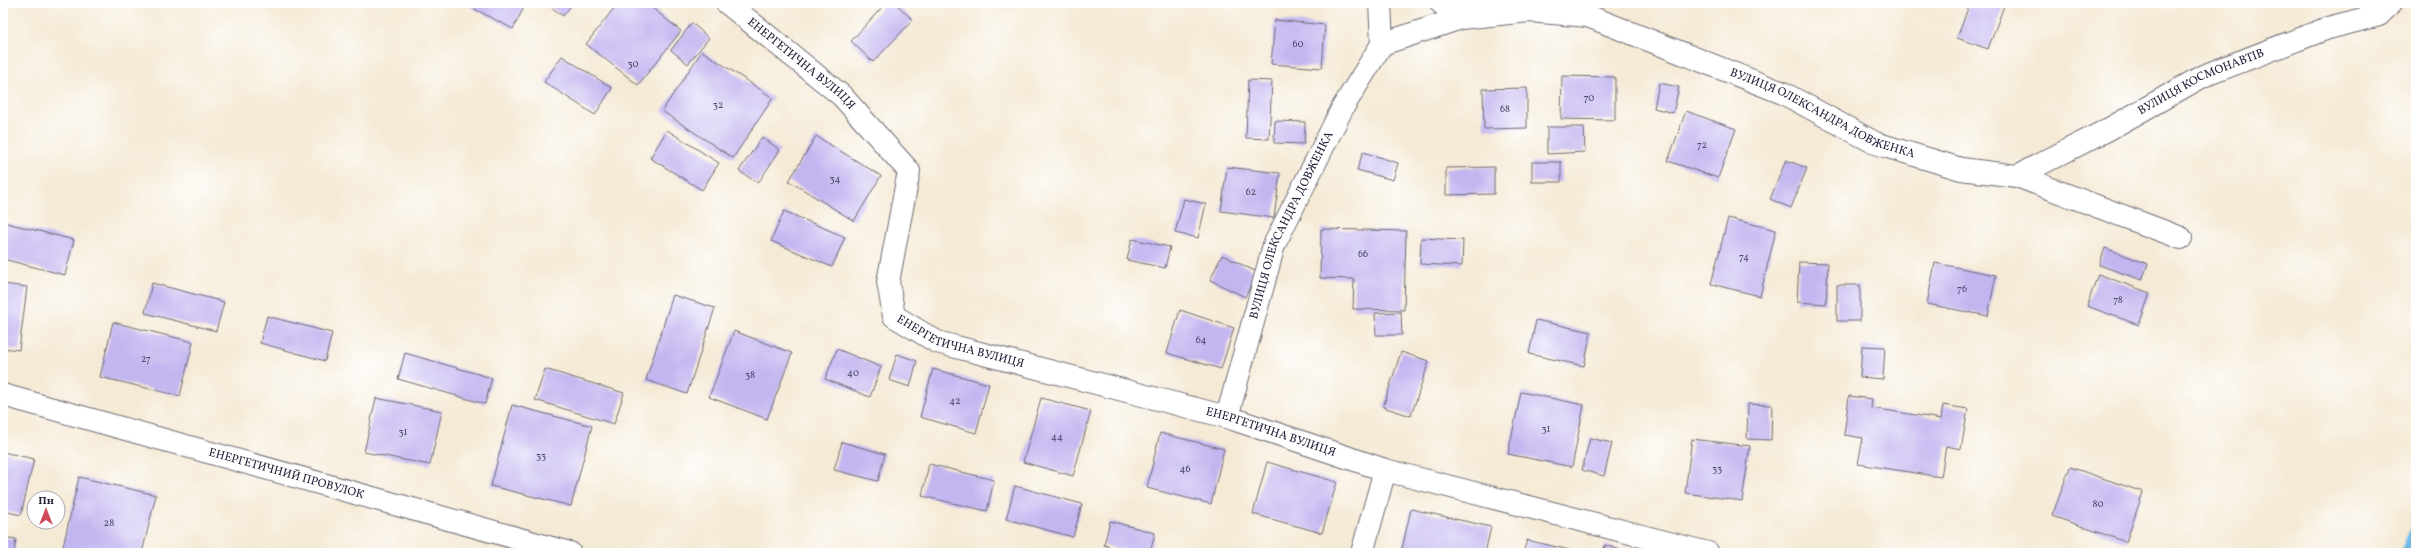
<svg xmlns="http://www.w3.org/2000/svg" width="2419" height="556" font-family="Vollkorn,serif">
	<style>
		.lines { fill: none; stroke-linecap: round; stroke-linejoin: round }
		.stream { stroke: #6fbae8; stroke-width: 11 }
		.building { fill: #c3b5f0 }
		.minor-casing { stroke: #6c6871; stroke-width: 24 }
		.minor { stroke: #fff; stroke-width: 22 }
		.labels { text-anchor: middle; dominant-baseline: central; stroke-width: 3; stroke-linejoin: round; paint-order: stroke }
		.number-label { font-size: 10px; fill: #4a4768 }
		.street-label { font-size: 12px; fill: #22223b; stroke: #fff }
	</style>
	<rect width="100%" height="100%" fill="#fff"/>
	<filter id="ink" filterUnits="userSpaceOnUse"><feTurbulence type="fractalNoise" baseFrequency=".025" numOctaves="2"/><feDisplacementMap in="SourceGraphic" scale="8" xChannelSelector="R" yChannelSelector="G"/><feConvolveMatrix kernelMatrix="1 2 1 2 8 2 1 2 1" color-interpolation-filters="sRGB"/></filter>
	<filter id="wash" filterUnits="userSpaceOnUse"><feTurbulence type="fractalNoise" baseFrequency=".012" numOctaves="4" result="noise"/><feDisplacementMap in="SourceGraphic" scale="16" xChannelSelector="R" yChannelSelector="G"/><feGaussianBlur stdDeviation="0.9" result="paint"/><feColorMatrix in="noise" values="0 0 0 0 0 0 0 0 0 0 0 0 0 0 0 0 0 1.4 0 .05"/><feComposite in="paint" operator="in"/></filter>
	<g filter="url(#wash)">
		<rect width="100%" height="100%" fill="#f5ead5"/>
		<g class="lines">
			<path class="stream" d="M2405 553 2416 529"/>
		</g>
		<g id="blocks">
			<g class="building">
				<path d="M463 3H526L513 29Z"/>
				<path d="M546 3H573L563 16Z"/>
				<path d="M618 3H646L681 31 638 85 586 44Z"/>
				<path d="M886 3H895L913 20 873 62 851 41Z"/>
				<path d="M1970 3H2005L1988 49 1957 38Z"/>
				<path d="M1275 20 1325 25 1322 68 1271 64Z"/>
				<path d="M692 23 709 38 688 64 671 50Z"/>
				<path d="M702 51 773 98 733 158 662 111Z"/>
				<path d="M562 56 612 88 595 115 544 82Z"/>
				<path d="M1562 76 1615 77V120L1561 119Z"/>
				<path d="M1248 80 1272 81 1269 139 1246 138Z"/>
				<path d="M1659 83 1679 87 1673 113 1654 108Z"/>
				<path d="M1527 88V128L1484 129 1483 89Z"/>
				<path d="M1686 111 1736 129 1718 178 1668 161Z"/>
				<path d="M1275 121 1305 122 1304 144 1274 143Z"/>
				<path d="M1547 127H1584L1585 152 1547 154Z"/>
				<path d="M667 130 719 163 702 190 650 158Z"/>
				<path d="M816 136 881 176 854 221 789 181Z"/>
				<path d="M762 137 780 150 758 183 739 171Z"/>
				<path d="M1363 152 1398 163 1393 180 1357 170Z"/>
				<path d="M1786 160 1807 168 1791 208 1770 199Z"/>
				<rect x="1532" y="162" width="29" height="20"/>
				<path d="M1227 167 1280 173 1274 218 1221 211Z"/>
				<path d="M1494 167V194L1446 195V168Z"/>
				<path d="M1184 199 1206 204 1198 238 1175 233Z"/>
				<path d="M784 211 845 237 832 267 771 241Z"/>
				<path d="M1728 218 1776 230 1760 296 1711 284Z"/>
				<path d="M3 222 74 240 65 275 3 259Z"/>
				<path d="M1321 229 1406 231 1404 310 1353 309 1354 279 1320 278Z"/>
				<path d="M1421 238 1463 240 1462 266 1420 264Z"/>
				<path d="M1132 239 1170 247 1165 268 1127 260Z"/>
				<path d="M2105 248 2148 264 2142 280 2099 265Z"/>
				<path d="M1222 255 1257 272 1245 297 1210 280Z"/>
				<path d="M1799 262 1828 263 1826 304 1797 302Z"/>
				<path d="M1935 263 1996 275 1988 316 1927 304Z"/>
				<path d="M2098 274 2150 293 2139 325 2087 306Z"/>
				<path d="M152 283 224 302 216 331 145 313Z"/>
				<path d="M3 284 27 287 19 350 3 348Z"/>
				<rect x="1837" y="285" width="23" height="36"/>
				<path d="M673 295 715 308 687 394 646 380Z"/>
				<path d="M1180 310 1234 328 1221 369 1167 353Z"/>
				<path d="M1401 312 1402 335H1376L1375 313Z"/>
				<path d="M267 316 332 333 325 361 260 343Z"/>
				<path d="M1536 320 1591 332 1584 366 1529 354Z"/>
				<path d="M113 322 193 342 180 396 100 377Z"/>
				<path d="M734 331 792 353 767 419 709 397Z"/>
				<path d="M1862 346 1885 347 1883 379 1860 377Z"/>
				<path d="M837 349 881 367 870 397 825 379Z"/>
				<path d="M1401 352 1429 361 1411 416 1383 407Z"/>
				<path d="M405 353 492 378 485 404 398 379Z"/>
				<path d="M897 354 917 361 910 387 889 380Z"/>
				<path d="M545 369 624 393 614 424 535 400Z"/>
				<path d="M933 369 989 384 976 433 920 417Z"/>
				<path d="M1521 392 1584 405 1572 467 1508 454Z"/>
				<path d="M1849 396 1872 399 1871 408 1941 419 1943 405 1968 409 1961 449 1946 446 1941 477 1858 464 1863 438 1844 435Z"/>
				<path d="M376 398 442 411 430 465 364 452Z"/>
				<path d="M1041 398 1091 411 1073 476 1023 462Z"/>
				<path d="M1748 404 1772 405 1771 440 1747 439Z"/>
				<path d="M512 405 592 426 571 506 491 486Z"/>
				<path d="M1160 433 1224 449 1211 504 1147 488Z"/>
				<path d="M1590 438 1612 443 1604 476 1582 470Z"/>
				<path d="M1692 439 1750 446 1742 501 1685 493Z"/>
				<path d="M842 442 885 454 878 481 834 470Z"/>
				<path d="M3 452 34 459 21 515 3 511Z"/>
				<path d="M1267 462 1337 482 1322 533 1253 514Z"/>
				<path d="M929 464 994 480 987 511 922 496Z"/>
				<path d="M2070 467 2143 492 2126 542 2052 516Z"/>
				<path d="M79 477 156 495 142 553H70L62 551Z"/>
				<path d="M1015 486 1082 504 1073 537 1006 519Z"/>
				<path d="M1411 509 1491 527 1485 553H1401Z"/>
				<path d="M1110 521 1155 533 1150 553H1131L1104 545Z"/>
				<path d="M3 537 16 539 14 553H3Z"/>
				<path d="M1527 540 1578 552V553H1523Z"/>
				<path d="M1605 545 1630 553H1603Z"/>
			</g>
		</g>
	</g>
	<g filter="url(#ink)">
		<use href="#blocks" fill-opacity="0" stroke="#6c6871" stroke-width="1"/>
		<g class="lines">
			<g class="minor-casing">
				<g id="minor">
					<path id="s1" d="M727 3 842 96 909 171 888 282 894 316 937 342 1227 417 1385 470 1708 553"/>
					<path d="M1441 3 1461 18"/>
					<path id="s2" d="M1382 44 1461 18 1529 11 1588 16 1783 93 1875 143 1961 169 2017 176 2181 238"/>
					<path id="s3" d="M2017 176 2109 129 2203 76 2328 28 2379 15 2391 3"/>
					<path id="s4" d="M3 395 570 553"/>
					<path id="s5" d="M1227 417 1274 245 1343 107 1382 44 1380 3"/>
					<path d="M1362 553 1385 470"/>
				</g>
			</g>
			<use href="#minor" class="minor"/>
		</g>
	</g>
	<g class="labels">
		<g class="number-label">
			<text x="1298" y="44">60</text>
			<text x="633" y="64">30</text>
			<text x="1589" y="98">70</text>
			<text x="718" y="105">32</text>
			<text x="1505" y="109">68</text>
			<text x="1702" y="145">72</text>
			<text x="835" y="179">34</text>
			<text x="1251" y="192">62</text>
			<text x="1363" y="254">66</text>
			<text x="1744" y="257">74</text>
			<text x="1962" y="289">76</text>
			<text x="2118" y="300">78</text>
			<text x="1201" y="340">64</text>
			<text x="146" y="359">27</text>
			<text x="853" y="373">40</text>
			<text x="750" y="375">38</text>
			<text x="955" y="401">42</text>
			<text x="1546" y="429">31</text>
			<text x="403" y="432">31</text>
			<text x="1057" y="437">44</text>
			<text x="541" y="456">33</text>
			<text x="1185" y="469">46</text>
			<text x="1717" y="469">33</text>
			<text x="2098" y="504">80</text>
			<text x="109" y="523">28</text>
		</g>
		<g class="street-label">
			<text stroke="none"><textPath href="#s1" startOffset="96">ЕНЕРГЕТИЧНА ВУЛИЦЯ</textPath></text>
			<text stroke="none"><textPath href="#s3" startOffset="207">ВУЛИЦЯ КОСМОНАВТІВ</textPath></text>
			<text stroke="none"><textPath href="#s2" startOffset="465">ВУЛИЦЯ ОЛЕКСАНДРА ДОВЖЕНКА</textPath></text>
			<text stroke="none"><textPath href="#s5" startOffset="203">ВУЛИЦЯ ОЛЕКСАНДРА ДОВЖЕНКА</textPath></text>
			<text stroke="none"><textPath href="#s1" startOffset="468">ЕНЕРГЕТИЧНА ВУЛИЦЯ</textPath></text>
			<text stroke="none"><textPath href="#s1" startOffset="792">ЕНЕРГЕТИЧНА ВУЛИЦЯ</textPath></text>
			<text stroke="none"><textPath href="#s4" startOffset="294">ЕНЕРГЕТИЧНИЙ ПРОВУЛОК</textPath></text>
		</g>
	</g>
	<rect width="2419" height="556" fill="none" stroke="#fff" stroke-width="16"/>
	<g transform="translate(46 510)"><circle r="19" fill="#ffffff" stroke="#a7a7b1"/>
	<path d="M0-3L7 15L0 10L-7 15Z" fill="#d1495b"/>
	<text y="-6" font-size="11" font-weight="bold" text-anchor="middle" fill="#22223b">Пн</text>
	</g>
</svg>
